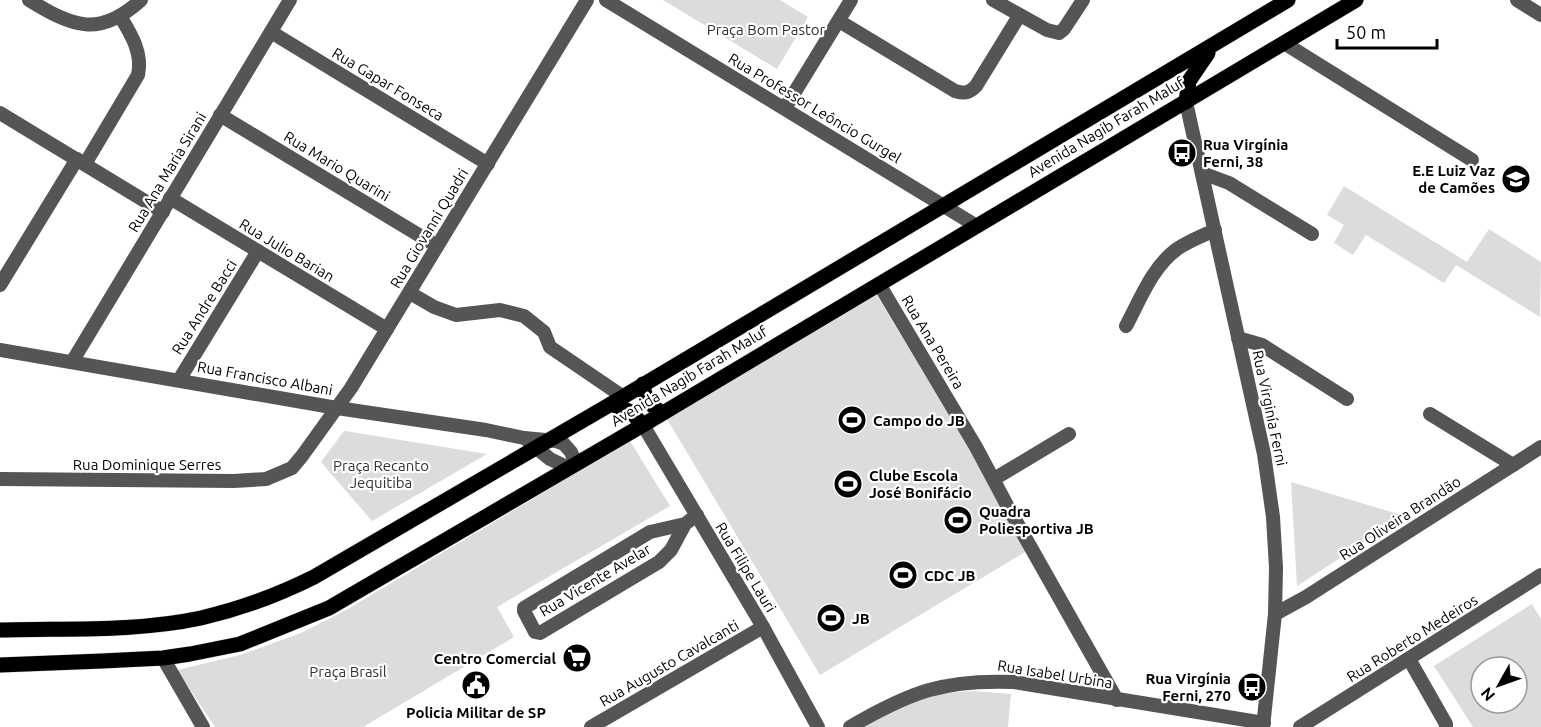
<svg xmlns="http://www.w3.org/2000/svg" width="1541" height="727" font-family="Ubuntu,sans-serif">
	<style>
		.green { fill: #dcdcdc; fill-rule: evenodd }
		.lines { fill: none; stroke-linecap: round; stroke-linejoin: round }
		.major-casing { stroke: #dbdbdb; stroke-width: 16 }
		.minor { stroke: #555; stroke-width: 14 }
		.major { stroke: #000; stroke-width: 15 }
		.labels { text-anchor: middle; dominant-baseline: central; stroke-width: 4.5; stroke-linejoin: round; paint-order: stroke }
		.park-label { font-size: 15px; fill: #333; stroke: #fff }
		.street-label { font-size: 15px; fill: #000; stroke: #fff }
		.poi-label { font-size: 15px; font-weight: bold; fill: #000; stroke: #fff; text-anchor: start }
	</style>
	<rect width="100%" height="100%" fill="#fff"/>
	<g class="green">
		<path d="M663 0H780L808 17 777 69Z"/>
		<path d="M1344 186 1467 262 1489 229 1541 262 1540 317 1456 265 1444 283 1366 235 1353 255 1334 243 1344 225 1327 215Z"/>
		<path d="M876 294 1030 549 820 675 667 419Z"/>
		<path d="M344 431H345L487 454 372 521 321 462Z"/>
		<path d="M630 441 670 506 497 607 514 637 363 727H215L177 670 240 655 301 633 346 610Z"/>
		<path d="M1291 482 1405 516 1297 586Z"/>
		<path d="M1532 604 1541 619V727H1473L1434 666ZM1481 667H1517V703H1481Z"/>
		<path d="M973 691 1011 694 1008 727H863L902 705 937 694Z"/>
	</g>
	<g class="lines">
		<g class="major-casing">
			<g id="major">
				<path d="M1186 102 1189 81 1208 53"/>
				<path d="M643 384C644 398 650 405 662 413"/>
				<path d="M611 404 631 412 643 425"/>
				<path d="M0 630C66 628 136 632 201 618 240 609 278 595 314 577L611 404 1288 0"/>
				<path d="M0 665 102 661 163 658 190 654 240 644 329 608 643 425 1356 0"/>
			</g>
		</g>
		<g class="minor">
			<path d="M29 0C73 27 99 38 141 0"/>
			<path d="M606 0 975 225"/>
			<path d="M993 0 1047 30 1059 33 1064 29 1083 0"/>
			<path d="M1517 0 1541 15"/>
			<path d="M839 21 955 91C965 94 969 93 976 86L1019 16"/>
			<path d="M271 32 488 164"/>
			<path d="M1284 43 1472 160"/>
			<path d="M1186 102 1264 454 1273 517 1276 568 1275 614 1263 727"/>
			<path d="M785 108 851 0"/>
			<path d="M0 113 163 212"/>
			<path d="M220 115 437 246"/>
			<path d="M85 164 138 75C143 53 131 34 120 16"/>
			<path d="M1202 173 1229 183 1312 234"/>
			<path d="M170 198 387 329"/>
			<path d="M879 284 976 447 1008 507 1117 700"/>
			<path d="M0 285 77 159"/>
			<path d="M410 293 434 307 456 315 500 310 524 316 544 332 550 347 622 396"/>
			<path d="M1126 326C1140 300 1152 267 1177 249 1189 241 1202 236 1215 230"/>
			<path d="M1238 338 1262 345 1347 399"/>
			<path d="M0 350 337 408 486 430 524 438 556 441 564 444 571 452 576 464"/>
			<path d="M72 362 290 0"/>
			<path d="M179 380 258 251"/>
			<path d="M1430 414 1513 465"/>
			<path d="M643 425 763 627 818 727"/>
			<path d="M528 441 550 459 569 468"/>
			<path d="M0 479 234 481 266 479 292 468 302 456 351 388 587 0"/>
			<path d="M994 479 1069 434"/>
			<path d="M685 524 671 550 659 562 540 633 535 632 524 611V608L650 532 685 524 697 515"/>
			<path d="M1275 614 1306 597 1541 447"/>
			<path d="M163 658 203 727"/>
			<path d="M1409 659 1446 724V727"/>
			<path d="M591 727 763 627"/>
			<path d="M850 727C910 692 944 679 1014 682L1264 723"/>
			<path d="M1300 727 1541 575"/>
		</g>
		<use href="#major" class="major"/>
	</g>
	<defs>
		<g id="bus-disc" transform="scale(1.5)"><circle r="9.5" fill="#000" stroke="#fff"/><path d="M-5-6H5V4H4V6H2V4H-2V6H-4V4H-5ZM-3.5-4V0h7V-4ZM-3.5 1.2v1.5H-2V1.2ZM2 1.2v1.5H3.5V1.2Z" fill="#fff"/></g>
		<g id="school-disc" transform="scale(1.5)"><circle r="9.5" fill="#000" stroke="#fff"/><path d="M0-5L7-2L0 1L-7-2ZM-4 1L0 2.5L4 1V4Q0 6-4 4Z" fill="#fff"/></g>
		<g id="stadium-disc" transform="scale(1.5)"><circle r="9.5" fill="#000" stroke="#fff"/><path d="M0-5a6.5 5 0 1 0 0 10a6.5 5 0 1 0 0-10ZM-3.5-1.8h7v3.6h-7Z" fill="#fff"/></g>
		<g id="supermarket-disc" transform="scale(1.5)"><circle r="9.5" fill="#000" stroke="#fff"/><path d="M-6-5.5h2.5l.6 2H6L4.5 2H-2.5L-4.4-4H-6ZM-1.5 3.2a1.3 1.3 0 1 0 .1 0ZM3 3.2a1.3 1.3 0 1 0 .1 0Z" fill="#fff"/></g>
		<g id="civic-disc" transform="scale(1.5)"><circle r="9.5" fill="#000" stroke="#fff"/><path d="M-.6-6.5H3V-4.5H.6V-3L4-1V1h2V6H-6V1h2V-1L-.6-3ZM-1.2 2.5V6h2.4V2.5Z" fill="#fff"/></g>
	</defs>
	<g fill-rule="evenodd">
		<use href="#bus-disc" x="1182" y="153"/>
		<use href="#school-disc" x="1516" y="179"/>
		<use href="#stadium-disc" x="852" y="420"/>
		<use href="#stadium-disc" x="848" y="484"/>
		<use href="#stadium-disc" x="958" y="520"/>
		<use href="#stadium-disc" x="903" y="575"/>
		<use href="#stadium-disc" x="831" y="618"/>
		<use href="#supermarket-disc" x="577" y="658"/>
		<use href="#civic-disc" x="476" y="685"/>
		<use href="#bus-disc" x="1252" y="687"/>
	</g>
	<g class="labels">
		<g class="park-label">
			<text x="766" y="29">Praça Bom Pastor</text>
			<text x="381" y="465">Praça Recanto<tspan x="381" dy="17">Jequitiba</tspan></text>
			<text x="348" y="671">Praça Brasil</text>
		</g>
		<g class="street-label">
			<text transform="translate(388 84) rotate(31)">Rua Gapar Fonseca</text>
			<text transform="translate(815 108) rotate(31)">Rua Professor Leôncio Gurgel</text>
			<text transform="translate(1106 127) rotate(-31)">Avenida Nagib Farah Maluf</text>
			<text transform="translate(337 166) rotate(31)">Rua Mario Quarini</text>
			<text transform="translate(167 172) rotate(-59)">Rua Ana Maria Sirani</text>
			<text transform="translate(429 228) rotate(-59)">Rua Giovanni Quadri</text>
			<text transform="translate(287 250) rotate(31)">Rua Julio Barian</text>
			<text transform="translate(204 307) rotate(-58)">Rua Andre Bacci</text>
			<text transform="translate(933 342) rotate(59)">Rua Ana Pereira</text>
			<text transform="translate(689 376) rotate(-31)">Avenida Nagib Farah Maluf</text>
			<text transform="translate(265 378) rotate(10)">Rua Francisco Albani</text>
			<text transform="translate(1270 408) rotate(78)">Rua Virginía Ferni</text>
			<text x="147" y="464">Rua Dominique Serres</text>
			<text transform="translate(1400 518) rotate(-33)">Rua Oliveira Brandão</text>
			<text transform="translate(746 567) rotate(59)">Rua Filipe Lauri</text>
			<text transform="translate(595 580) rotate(-31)">Rua Vicente Avelar</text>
			<text transform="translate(1412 638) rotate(-32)">Rua Roberto Medeiros</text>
			<text transform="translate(669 663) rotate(-30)">Rua Augusto Cavalcanti</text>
			<text transform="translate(1055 674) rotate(9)">Rua Isabel Urbina</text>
		</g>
		<g class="poi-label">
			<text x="1203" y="144">Rua Virgínia<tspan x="1203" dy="17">Ferni, 38</tspan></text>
			<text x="1495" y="170" text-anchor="end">E.E Luiz Vaz<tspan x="1495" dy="17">de Camões</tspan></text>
			<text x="873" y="420">Campo do JB</text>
			<text x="869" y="475">Clube Escola<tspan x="869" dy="17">José Bonifácio</tspan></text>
			<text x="979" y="511">Quadra<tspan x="979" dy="17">Poliesportiva JB</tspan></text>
			<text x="924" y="575">CDC JB</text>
			<text x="852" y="618">JB</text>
			<text x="556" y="658" text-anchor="end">Centro Comercial</text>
			<text x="1231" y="678" text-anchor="end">Rua Virgínia<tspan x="1231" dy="17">Ferni, 270</tspan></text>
			<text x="476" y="712" text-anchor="middle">Policia Militar de SP</text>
		</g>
	</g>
	<g transform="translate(1499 685) rotate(230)"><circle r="28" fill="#ffffff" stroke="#999999" stroke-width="1.5"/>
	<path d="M0-4.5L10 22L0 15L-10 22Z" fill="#000000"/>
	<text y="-9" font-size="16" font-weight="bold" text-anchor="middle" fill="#000000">N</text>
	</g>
	<path d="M1337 39v9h100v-9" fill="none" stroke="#000000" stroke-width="3"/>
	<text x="1346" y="39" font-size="18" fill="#000000" stroke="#ffffff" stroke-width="4.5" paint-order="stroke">50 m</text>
</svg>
